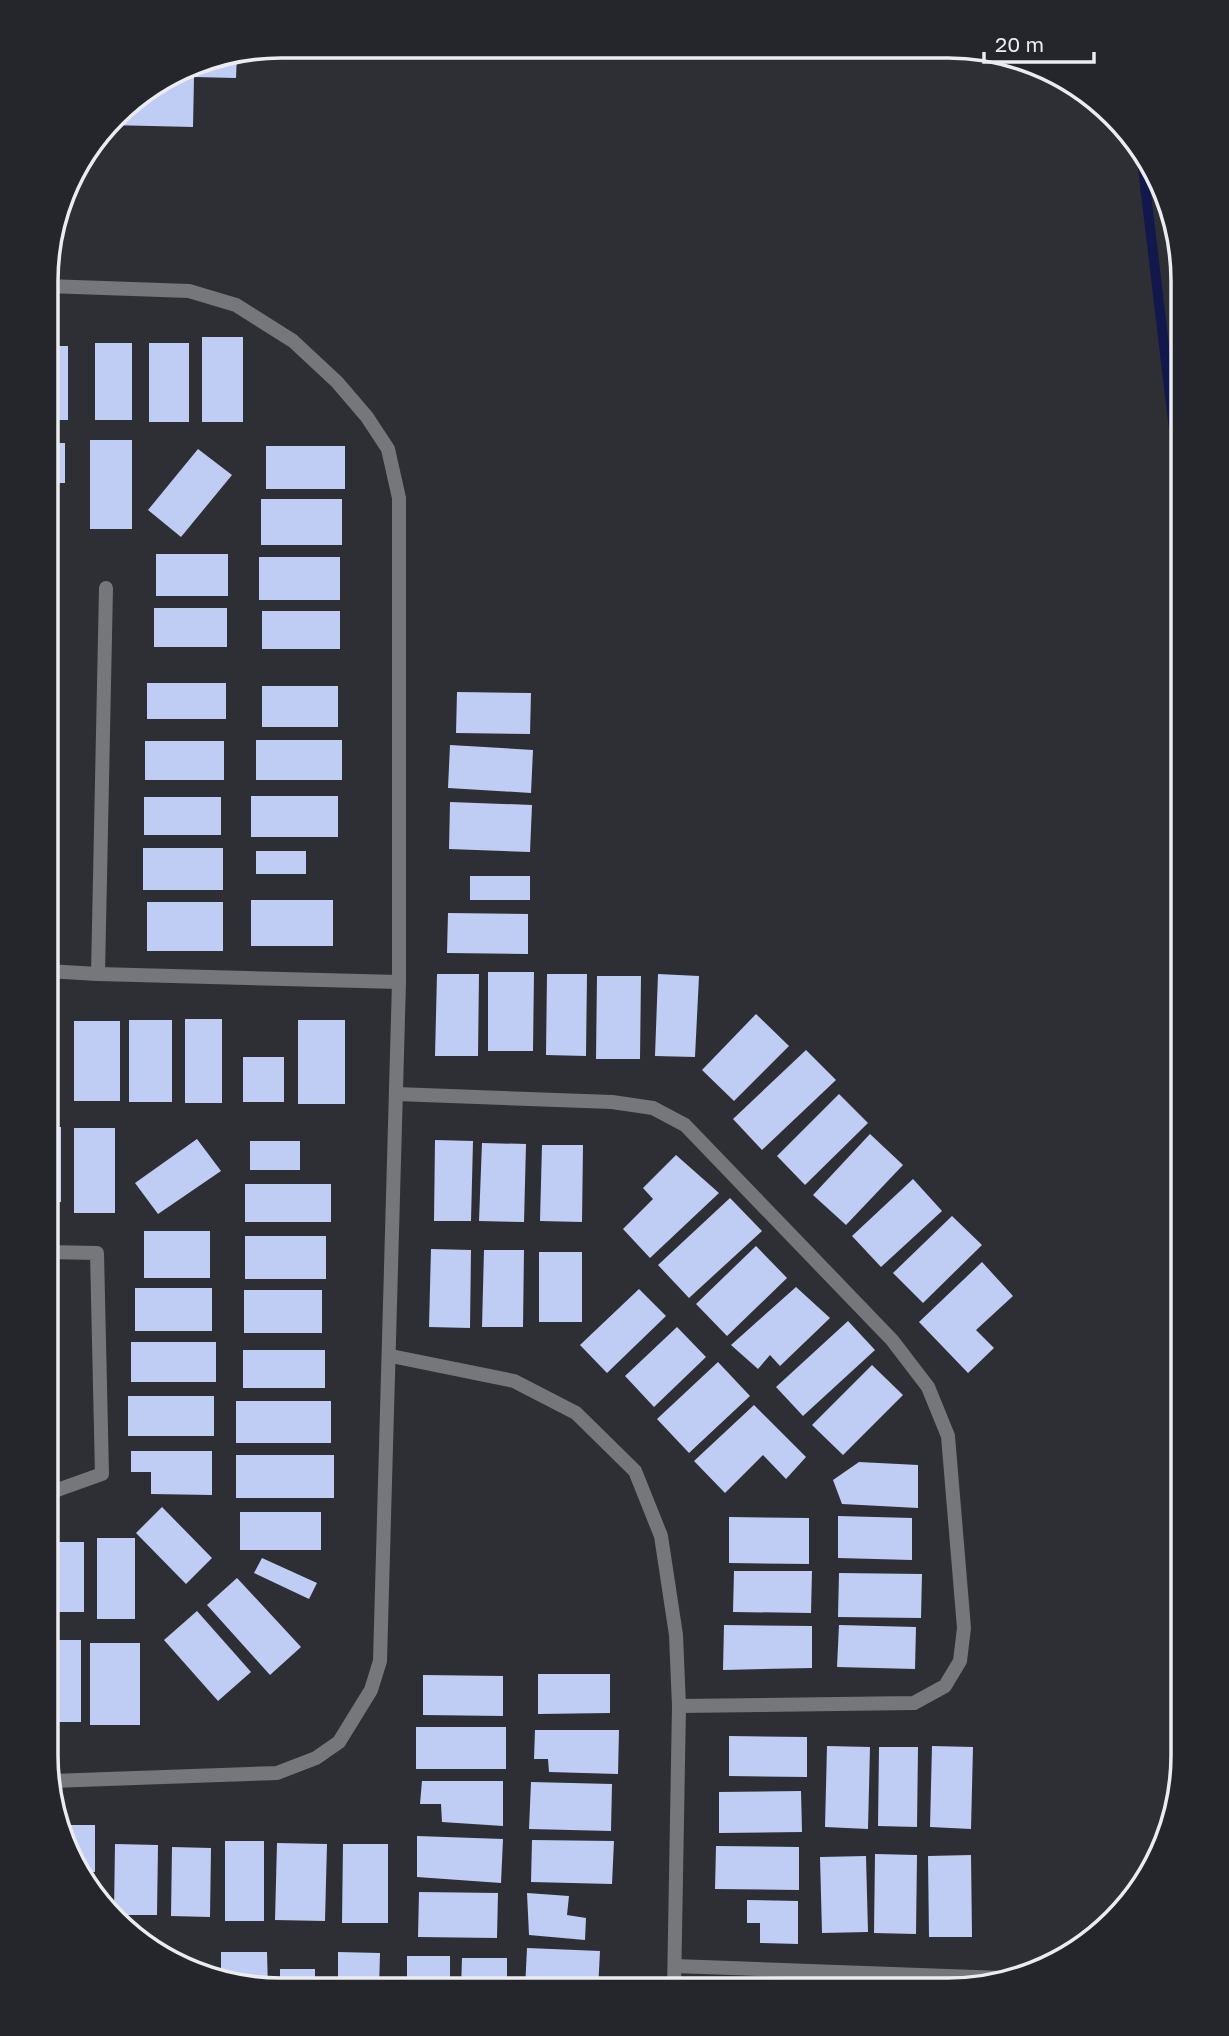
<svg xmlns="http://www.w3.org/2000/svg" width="1229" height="2036" font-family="'Golos Text',sans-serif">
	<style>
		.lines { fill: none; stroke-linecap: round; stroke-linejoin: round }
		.stream { stroke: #12184c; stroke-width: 10 }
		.building { fill: #bfccf4 }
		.service { stroke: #76777a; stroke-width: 14 }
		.minor { stroke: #76777a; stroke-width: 14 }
		.rim { fill: none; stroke: #ebecf0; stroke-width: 3.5 }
	</style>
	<rect width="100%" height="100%" fill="#2e2f35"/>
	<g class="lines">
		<path class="stream" d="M1142 160 1181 489"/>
	</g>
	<g class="building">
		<path d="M237 54 236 78 194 77 193 127 109 125 125 104 191 63Z"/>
		<rect x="202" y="337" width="41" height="85"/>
		<rect x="95" y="343" width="37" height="77"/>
		<rect x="149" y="343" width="40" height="79"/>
		<rect x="47" y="346" width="21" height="74"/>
		<rect x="90" y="440" width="42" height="89"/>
		<rect x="47" y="443" width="18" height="40"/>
		<rect x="266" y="446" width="79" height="43"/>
		<path d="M198 449 232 475 181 537 148 510Z"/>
		<rect x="261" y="499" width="81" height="46"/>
		<rect x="156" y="554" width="72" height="42"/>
		<rect x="259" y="557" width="81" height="43"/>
		<rect x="154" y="608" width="73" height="39"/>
		<rect x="262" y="611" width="78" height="38"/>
		<rect x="147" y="683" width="79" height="36"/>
		<rect x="262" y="686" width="76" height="41"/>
		<path d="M457 692 531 693 530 734 456 733Z"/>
		<rect x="256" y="740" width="86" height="40"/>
		<rect x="145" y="741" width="79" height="39"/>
		<path d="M450 745 533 750 531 793 448 788Z"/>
		<rect x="251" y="796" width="87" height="41"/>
		<rect x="144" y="797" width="77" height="38"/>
		<path d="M450 802 532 805 530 852 449 849Z"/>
		<rect x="143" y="848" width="80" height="42"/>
		<rect x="256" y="851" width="50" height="23"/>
		<rect x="470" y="876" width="60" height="24"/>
		<rect x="251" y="900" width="82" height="46"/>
		<rect x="147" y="902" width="76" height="49"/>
		<path d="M448 913 528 914V954L447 953Z"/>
		<path d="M488 972H534L533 1051H488Z"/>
		<path d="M437 974H479L478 1056H435Z"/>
		<path d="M547 974H587L586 1056 546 1055Z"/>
		<path d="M658 974 699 976 695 1057 655 1056Z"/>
		<path d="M597 976H641L640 1059H596Z"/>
		<path d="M756 1014 789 1046 734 1101 702 1070Z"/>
		<rect x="185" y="1019" width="37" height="84"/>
		<rect x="46" y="1020" width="13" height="83"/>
		<rect x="129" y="1020" width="43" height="82"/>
		<rect x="298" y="1020" width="47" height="84"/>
		<rect x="74" y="1021" width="46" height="80"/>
		<path d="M806 1050 836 1080 762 1150 733 1119Z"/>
		<rect x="243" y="1057" width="41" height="45"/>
		<path d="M839 1094 868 1123 805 1185 777 1156Z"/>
		<rect x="46" y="1127" width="15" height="75"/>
		<rect x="74" y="1128" width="41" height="85"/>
		<path d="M870 1134 903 1165 846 1225 813 1195Z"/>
		<path d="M197 1139 221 1171 158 1214 135 1183Z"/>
		<path d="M435 1140 473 1141 471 1221H434Z"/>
		<rect x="250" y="1141" width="50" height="29"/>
		<path d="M482 1143 526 1144 524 1222 479 1221Z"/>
		<path d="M542 1145H583L582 1222 540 1221Z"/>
		<path d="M676 1155 719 1193 650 1258 623 1229 653 1199 643 1188Z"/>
		<path d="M913 1179 942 1211 881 1267 852 1236Z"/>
		<rect x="245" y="1184" width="86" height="38"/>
		<path d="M730 1198 762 1231 689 1298 658 1265Z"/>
		<path d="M952 1216 982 1245 923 1303 893 1273Z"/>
		<rect x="144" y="1231" width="66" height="47"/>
		<rect x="245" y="1236" width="81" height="43"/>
		<path d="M756 1246 787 1278 727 1336 696 1304Z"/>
		<path d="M431 1249 471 1250 470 1328 429 1327Z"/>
		<path d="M484 1250H524L523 1327H482Z"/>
		<rect x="539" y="1252" width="43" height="70"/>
		<path d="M982 1262 1013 1296 976 1330 994 1348 968 1373 919 1322Z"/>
		<path d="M796 1287 830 1318 780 1366 770 1355 758 1369 731 1345Z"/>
		<rect x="135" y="1288" width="77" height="43"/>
		<path d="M639 1289 666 1316 607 1373 580 1345Z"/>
		<rect x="244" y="1290" width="78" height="43"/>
		<path d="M848 1321 875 1350 803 1416 776 1387Z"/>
		<path d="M677 1327 706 1357 654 1407 625 1376Z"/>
		<rect x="131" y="1342" width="85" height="40"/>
		<rect x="243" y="1350" width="82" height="38"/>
		<path d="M718 1362 750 1396 689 1453 657 1419Z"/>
		<path d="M872 1365 903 1395 843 1455 812 1425Z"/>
		<rect x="128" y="1396" width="86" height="40"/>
		<rect x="236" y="1401" width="95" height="42"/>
		<path d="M754 1405 806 1457 786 1479 763 1455 725 1493 694 1461Z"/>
		<path d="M131 1451H212V1495L151 1494V1472H131Z"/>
		<rect x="236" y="1455" width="98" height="43"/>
		<path d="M859 1462 918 1465V1508L842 1504 833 1480Z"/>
		<path d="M162 1507 212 1558 186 1584 136 1533Z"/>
		<rect x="240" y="1512" width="81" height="38"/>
		<path d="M838 1516 912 1518V1560L838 1558Z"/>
		<path d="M729 1517 809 1518V1564L729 1563Z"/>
		<rect x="97" y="1538" width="38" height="81"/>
		<rect x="46" y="1542" width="38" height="70"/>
		<path d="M262 1558 317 1583 309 1599 254 1573Z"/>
		<path d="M734 1571H812L811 1613 733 1612Z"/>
		<path d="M839 1573 922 1574 921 1618 838 1617Z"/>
		<path d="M237 1578 301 1647 270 1675 207 1605Z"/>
		<path d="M197 1611 251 1672 218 1701 164 1640Z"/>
		<path d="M724 1625 812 1626V1668L723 1670Z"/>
		<path d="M839 1625 916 1627 915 1669 837 1667Z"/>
		<rect x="46" y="1640" width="35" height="82"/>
		<rect x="90" y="1643" width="50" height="82"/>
		<path d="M538 1674H610V1713L538 1714Z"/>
		<path d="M423 1675 503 1676V1716L423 1715Z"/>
		<rect x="416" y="1727" width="90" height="42"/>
		<path d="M535 1730H619L618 1774 549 1772 548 1759H534Z"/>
		<path d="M729 1736 807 1737V1777L729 1776Z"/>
		<path d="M827 1746 870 1747 868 1829 825 1827Z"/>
		<path d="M932 1746 973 1747 971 1829 930 1827Z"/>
		<path d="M879 1747H918L917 1827 878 1826Z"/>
		<path d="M422 1781H503V1826L442 1822 441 1804H420Z"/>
		<path d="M531 1782 612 1784 611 1831 529 1829Z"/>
		<path d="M801 1791 802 1832 719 1833V1792Z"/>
		<path d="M59 1825H95V1872H84L63 1845Z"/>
		<path d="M417 1836 503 1839 501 1883 417 1877Z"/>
		<path d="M532 1840 614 1841 612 1884 531 1882Z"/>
		<rect x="225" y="1841" width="39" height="80"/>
		<path d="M277 1843 327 1844 325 1921 275 1920Z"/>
		<path d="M115 1844 158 1845 157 1915H117L114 1912Z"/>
		<path d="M343 1844H388V1923H342Z"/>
		<path d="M716 1846 799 1847V1890L715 1889Z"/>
		<path d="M172 1847 211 1848 210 1917 171 1916Z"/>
		<path d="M875 1854 917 1855 916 1934 874 1933Z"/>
		<path d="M971 1855 972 1937H929L928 1856Z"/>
		<path d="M866 1856 868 1932 822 1933 820 1857Z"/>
		<path d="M419 1892 498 1893 497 1938 418 1937Z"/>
		<path d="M527 1893 569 1896 567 1915 586 1918 585 1940 529 1935Z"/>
		<path d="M747 1900 798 1901V1944L760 1943V1923H747Z"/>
		<path d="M527 1948 600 1951 598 1990 525 1989Z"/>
		<path d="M221 1952H267L268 1989H250L221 1977Z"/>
		<path d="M338 1952 380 1953 379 1989H338Z"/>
		<rect x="407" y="1956" width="43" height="33"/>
		<path d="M462 1958H507V1989H461Z"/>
		<rect x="280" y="1969" width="35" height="20"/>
	</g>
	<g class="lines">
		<path class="service" d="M675 1966 1003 1978"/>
		<g class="minor">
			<path d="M47 286 189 291 236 305 293 341 337 382 367 417 388 449 399 498V982L380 1661 371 1690 339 1742 316 1758 277 1773 51 1781"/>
			<path d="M106 588 98 974 399 982"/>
			<path d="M47 971 98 974"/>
			<path d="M396 1094 612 1102 653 1108 685 1125 892 1340 928 1387 948 1436 964 1628 960 1661 945 1686 914 1703 679 1706"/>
			<path d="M391 1356 514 1381 576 1413 635 1471 661 1536 676 1635 679 1706 674 1990"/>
			<path d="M46 1494 102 1474 97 1253 46 1252"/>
		</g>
	</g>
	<path d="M0 0H1229V2036H0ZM281 58H948A223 223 0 0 1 1171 281V1755A223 223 0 0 1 948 1978H281A223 223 0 0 1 58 1755V281A223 223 0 0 1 281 58Z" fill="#24262b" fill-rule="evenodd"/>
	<path class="rim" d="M281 58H948A223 223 0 0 1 1171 281V1755A223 223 0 0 1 948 1978H281A223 223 0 0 1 58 1755V281A223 223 0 0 1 281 58Z"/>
	<path d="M984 52v10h110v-10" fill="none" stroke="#ebecf0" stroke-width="3.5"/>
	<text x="995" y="52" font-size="21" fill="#ebecf0" stroke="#24262b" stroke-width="5" paint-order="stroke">20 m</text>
</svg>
